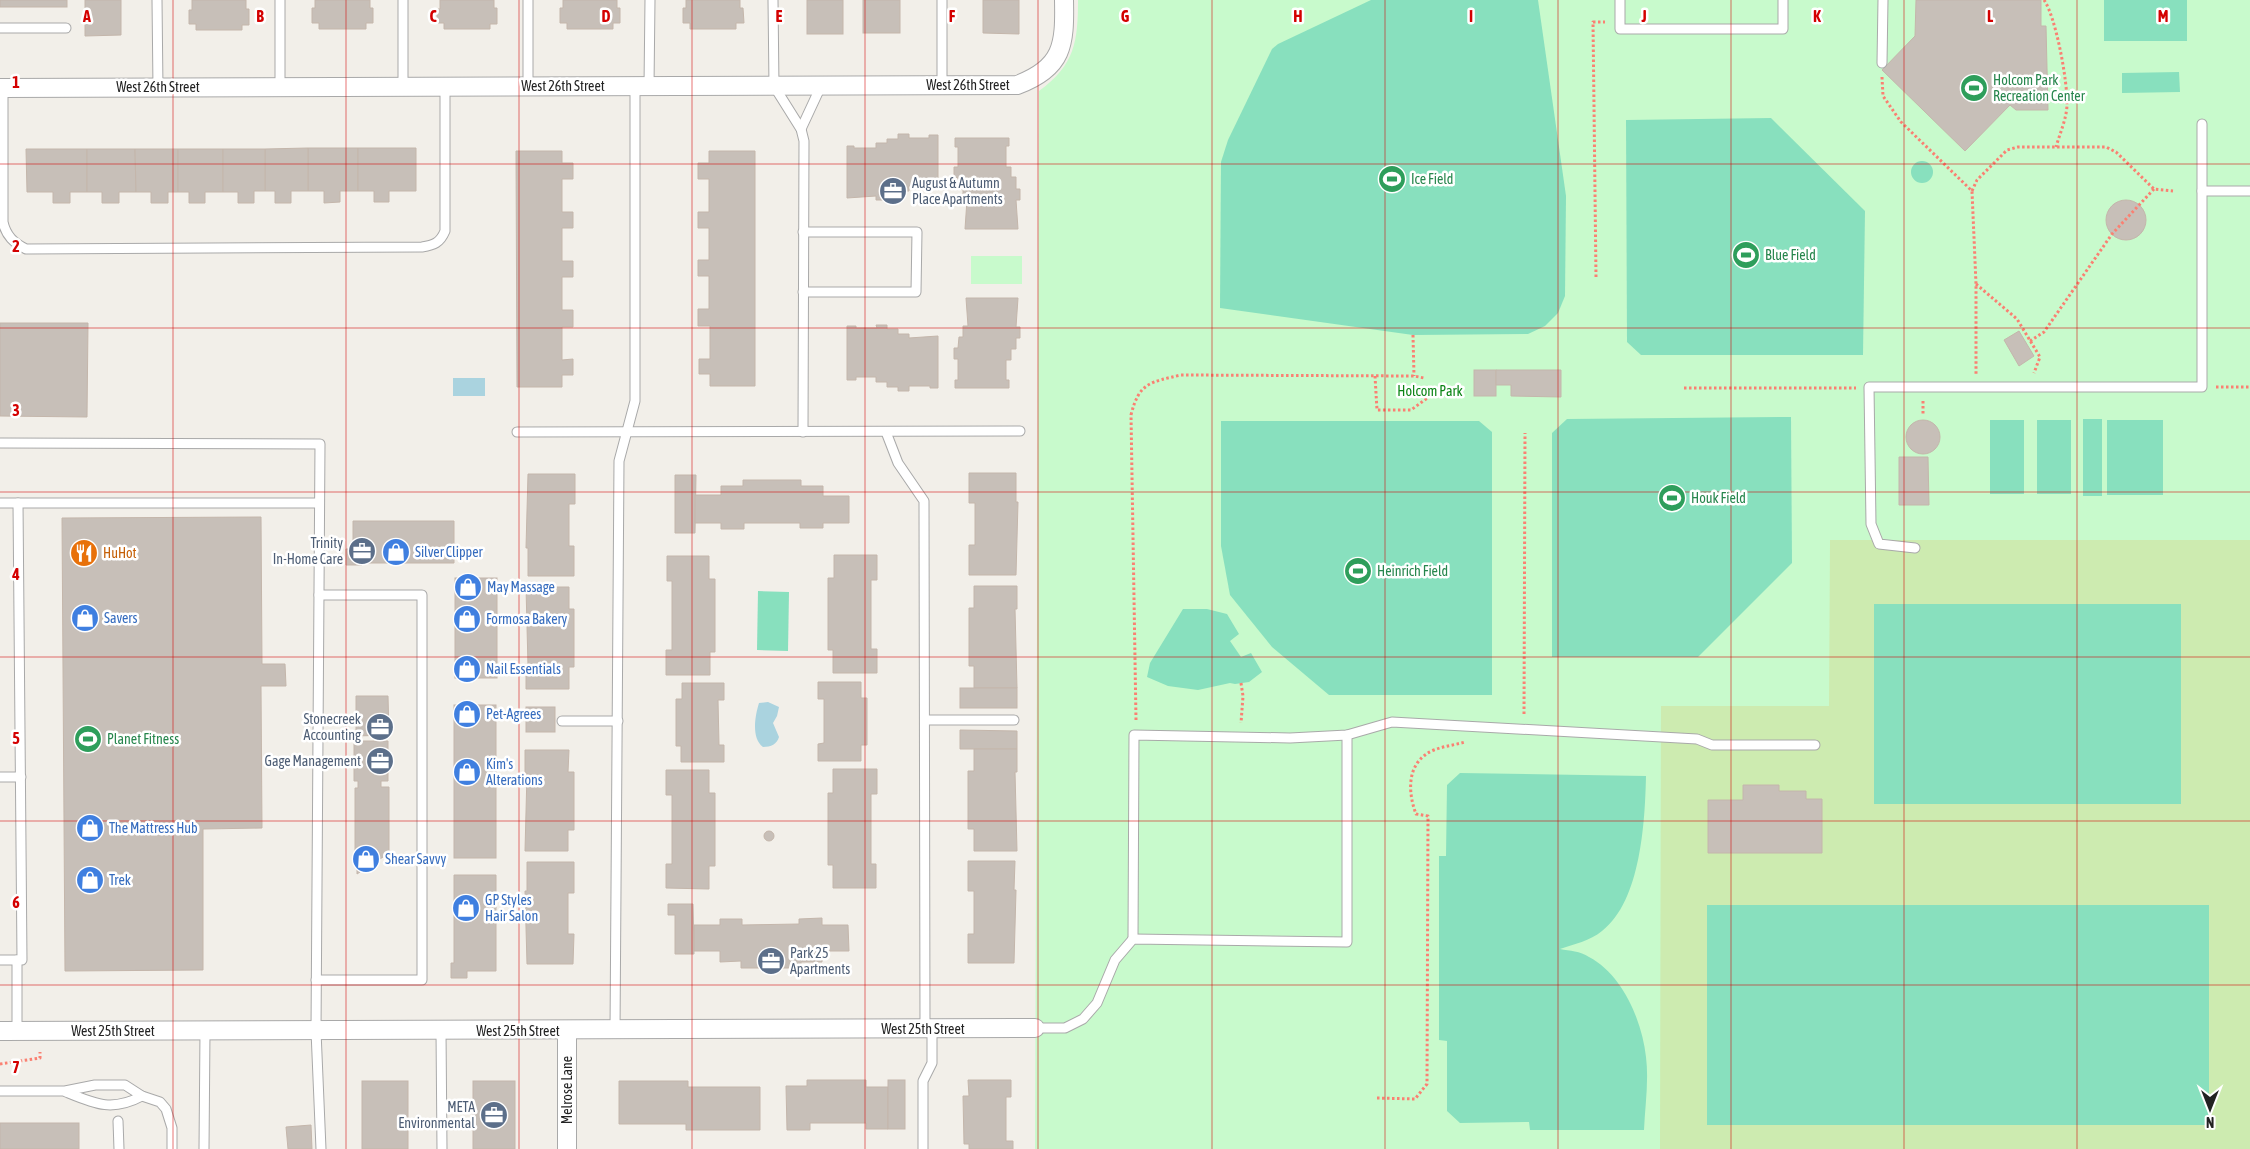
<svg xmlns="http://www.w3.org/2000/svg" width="2250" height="1149" font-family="'Asap Condensed',sans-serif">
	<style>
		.grass { fill: #cdebb0 }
		.park { fill: #c8facc }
		.pitch { fill: #88e0be }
		.water { fill: #aad3df }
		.building { fill: #c7bfb8; stroke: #c4b6ab }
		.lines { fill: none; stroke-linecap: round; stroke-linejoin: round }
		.service-casing { stroke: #a9a9a9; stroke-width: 11 }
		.minor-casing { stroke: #a9a9a9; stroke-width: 20 }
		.path { stroke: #fa8072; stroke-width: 3; stroke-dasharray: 2.5 2.5; stroke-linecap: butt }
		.service { stroke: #fff; stroke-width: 9 }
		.minor { stroke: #fff; stroke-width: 18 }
		.grid { fill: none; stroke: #d40000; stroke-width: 1; stroke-opacity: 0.55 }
		.labels { text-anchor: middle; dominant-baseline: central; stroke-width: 5; stroke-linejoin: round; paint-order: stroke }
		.leisure-label { font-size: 14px; fill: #27864d; stroke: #fff; text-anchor: start }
		.street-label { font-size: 14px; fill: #222; stroke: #fff }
		.service-label { font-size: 14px; fill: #4e5e75; stroke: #fff; text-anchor: end }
		.park-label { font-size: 14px; fill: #0c8416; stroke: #fff }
		.shop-label { font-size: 14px; fill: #366cbe; stroke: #fff; text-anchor: start }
		.food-label { font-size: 14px; fill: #c56008; stroke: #fff; text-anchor: start }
		.grid-label { font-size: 16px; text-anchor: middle; font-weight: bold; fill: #d40000; stroke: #fff; stroke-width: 5; stroke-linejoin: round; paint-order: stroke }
	</style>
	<rect width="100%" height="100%" fill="#f2efe9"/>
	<path class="grass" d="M1829 540H2250V1149H1660V706H1829Z"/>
	<g class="park">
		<path d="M1078 0H2250V540H1830L1829 706H1661L1660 1149H1035L1039 91C1075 65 1078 41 1078 0Z"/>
		<rect x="971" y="256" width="51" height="28"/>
	</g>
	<g class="pitch">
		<path d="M1371 0H1538L1566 196 1565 296 1558 313 1545 326 1528 334 1413 335 1220 308 1221 162 1228 140 1272 49 1278 44Z"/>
		<rect x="2104" y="0" width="83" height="41"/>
		<path d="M2179 72 2180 92 2122 93V73Z"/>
		<path d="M1771 118 1865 211 1863 355H1641L1627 342 1626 120Z"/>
		<circle cx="1922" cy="172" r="11"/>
		<path d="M1791 417 1792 563 1698 657H1552V433L1567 419Z"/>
		<rect x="2083" y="419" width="19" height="77"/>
		<rect x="1990" y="420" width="34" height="74"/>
		<rect x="2037" y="420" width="34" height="74"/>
		<rect x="2107" y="420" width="56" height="75"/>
		<path d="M1221 421H1479L1492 432V695H1329L1272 647 1230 595 1221 546Z"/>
		<path d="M758 591 789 592 788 651 757 650Z"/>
		<rect x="1874" y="604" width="307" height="200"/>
		<path d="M1183 609H1207L1227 614 1239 634 1230 641 1241 657 1251 653 1262 672 1249 682 1235 684 1230 683 1198 690 1168 686 1147 677 1150 663Z"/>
		<path d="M1460 773 1646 776C1645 821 1641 901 1602 931 1590 941 1574 944 1560 949 1570 951 1580 951 1589 957 1623 975 1642 1021 1646 1057 1649 1081 1645 1107 1644 1130H1530L1529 1122 1460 1123 1447 1111V1041L1439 1040V856H1446L1447 785Z"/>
		<rect x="1707" y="905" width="502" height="220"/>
	</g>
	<g class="water">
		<rect x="453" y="378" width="32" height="18"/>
		<path d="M768 702 779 707 777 716 773 723 779 737C777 744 771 747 763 747 751 738 755 716 759 703Z"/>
	</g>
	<g class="building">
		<rect x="0" y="0" width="67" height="7"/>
		<path d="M85 0H121V35L85 36Z"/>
		<path d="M192 0H246V9H249V25H242V30H196V24H189V10H192Z"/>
		<path d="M315 0H370V8H373V23H366V29H319V23H312V8H315Z"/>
		<path d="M440 0H494V8H497V24H490V29H444V23H437V9H440Z"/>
		<path d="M563 0H617V8H620V23H613V29H567V23H560V8H563Z"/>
		<path d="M686 0H740V8H743L744 23H736V29H690V23H683V8H686Z"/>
		<rect x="807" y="0" width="36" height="34"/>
		<rect x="863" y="0" width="37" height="33"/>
		<path d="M983 0H1019V34L983 33Z"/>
		<path d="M1916 0H2041V26H2046L2048 110H2016L2010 105 1965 151 1882 70 1915 36Z"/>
		<path d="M898 134H909V138H929V135H938V189H930V186H909V191H899V196H888V200H876V196L847 198V146H854V148H876V143H887V139H898Z"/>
		<path d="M955 138H1009V146H1006V167H1011V177H1016V189H1020V200H1016L1018 229H965L967 200H963V189H958V178H954V167H958V147H955Z"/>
		<path d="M308 148H358V191H340V202L324 203V191H308Z"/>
		<path d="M308 148V191H291V203H275V191H265V149Z"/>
		<path d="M358 148H416V191H389V202H374V191H358Z"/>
		<path d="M26 149H87V192H70V203H53V192H27Z"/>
		<path d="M87 149H135L136 192H119V203H102V192H87Z"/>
		<path d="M135 149H178V192H168V203H151V192H136Z"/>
		<path d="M178 149H223V192H205V203H189V192H178Z"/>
		<path d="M223 149H265V191H254V203H238V192H223Z"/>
		<path d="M516 151H562V163H573V179H562V212H573V228H562V261H573V277H562V310H573V327H562V360L573 359V375H562V387H517Z"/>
		<path d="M709 151H755V386H710V374H699V359H710V326H698V309H709V276H698V260H709V228H698V212H709V179H698V163H709Z"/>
		<circle cx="2126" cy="220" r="20"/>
		<path d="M966 298H1018L1016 327H1020V338H1016V349H1011V360H1006V380H1009V388H955V380H958V359H954V348H958L959 337H963V326H968Z"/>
		<path d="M0 323H88L87 417 0 416Z"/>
		<path d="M876 325H887V329H898V334H909V338L938 336V388H930V386H909V391H898V387H887V382H876V377H856V380H847V326H856V328H877Z"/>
		<path d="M2019 331 2034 356 2019 366 2004 340Z"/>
		<rect x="1474" y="370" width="22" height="26"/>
		<path d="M1496 370H1561V397L1511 396V385H1496Z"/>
		<circle cx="1923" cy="437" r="17"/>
		<path d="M1899 457H1928L1929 505H1899Z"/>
		<path d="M969 473H1016V502H1018L1016 575H969V545H975V503H969Z"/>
		<path d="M528 474H575V504H569V546H574V576H528V548H526Z"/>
		<path d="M675 475H696L695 533H675Z"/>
		<path d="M743 480H801V486H823V496H849V523H823V528H800V523H744V529H721V523H695V495H721V486H743Z"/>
		<path d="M261 517 262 664H285L286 686H261L262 828 203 829V970L65 971 62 518Z"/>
		<path d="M353 521H454V563H362V565H346V549H353Z"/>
		<path d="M834 555H877V580H871V649H877V673H833V650H828V578H834Z"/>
		<path d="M667 556H709V579H715V652H710V675H666V650H672V581H667Z"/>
		<rect x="455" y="578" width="42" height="100"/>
		<path d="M974 586H1017V609H1015L1017 688H974V666H969V608H974Z"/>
		<path d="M526 587H569V609H574V667H569V689H526V666H528Z"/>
		<path d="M818 682H861V698H867V745H861V761H818V744L824 743V699H818Z"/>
		<path d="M682 683H724V700H718L719 745H724V762H681V746H676V699H682Z"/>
		<rect x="960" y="688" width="57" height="20"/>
		<path d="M356 696H388L389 735 356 736Z"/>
		<rect x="454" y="705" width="42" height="153"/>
		<rect x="526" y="707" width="29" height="25"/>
		<path d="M960 730 1017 731V749H960Z"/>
		<path d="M354 741H388V781H381V787H389V857H383L357 874V852H355V788H358V781H354Z"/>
		<path d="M974 749H1017V772H1015L1017 851H974V829H968V771H974Z"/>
		<path d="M525 750H569L568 772H574V830H568V851H525L527 773H525Z"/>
		<path d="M833 769H877V794H871V864H876V888H833V865H828V793H833Z"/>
		<path d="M666 770H709V793H715V866H709V889L666 888V864H672V795H666Z"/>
		<path d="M1743 785H1779V791H1806V799H1822V853H1708V800H1743Z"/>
		<circle cx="769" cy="836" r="5"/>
		<path d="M968 861H1015L1014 890H1016L1014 963H968V934H974V891H968Z"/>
		<path d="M527 862H574V893H568V934H574L573 964H527L525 891H527Z"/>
		<path d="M454 875H496V971H467V978H451V963H454Z"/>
		<path d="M668 904H693L694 954H675V915H668Z"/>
		<path d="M822 918V925H848L849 951H822V962H801V968H741V961L720 962V951H694V925H720V919H742V925L799 924V919Z"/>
		<path d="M807 1080H866V1087H888V1129H866V1123H810V1130H787L786 1086H807Z"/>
		<rect x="888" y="1080" width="17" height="49"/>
		<path d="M968 1080H1011V1097H1006V1141H1013V1149H969V1144H964L963 1096H969Z"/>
		<rect x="362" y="1081" width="46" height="68"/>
		<rect x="473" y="1081" width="42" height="68"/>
		<path d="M619 1081H688V1087H760V1130H686V1124H619Z"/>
		<rect x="0" y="1123" width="79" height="26"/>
		<path d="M311 1125 312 1149H288L286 1127Z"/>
	</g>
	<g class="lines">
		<g class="service-casing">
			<g id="service">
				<path d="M157 0 158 88"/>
				<path d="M403 0V87"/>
				<path d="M528 0V86"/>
				<path d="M773 0 774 86 801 129 804 141 803 432"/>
				<path d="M942 0V85"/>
				<path d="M1620 0V29H1783V0"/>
				<path d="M0 28H66"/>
				<path d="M1882 63 1883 0"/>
				<path d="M649 86 650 0"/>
				<path d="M280 87V0"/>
				<path d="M3 88V222C6 236 14 243 26 249L422 247C434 245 440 243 445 231V87"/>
				<path d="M801 129 821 86"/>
				<path d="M2202 191H2250"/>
				<path d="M803 232H917L916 292H803"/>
				<path d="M517 432 1020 431"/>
				<path d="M886 432 898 463 924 501 925 1029"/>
				<path d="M0 443 320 444 316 1031 321 1149"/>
				<path d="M0 503H319"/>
				<path d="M1915 548 1879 544 1871 524 1869 387H2202V124"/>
				<path d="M925 720H1014"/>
				<path d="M562 721H618"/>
				<path d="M0 777H21"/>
				<path d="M1133 939 1134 735 1290 738 1347 735 1392 722 1697 739 1712 745H1815"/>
				<path d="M0 960H22L18 503"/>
				<path d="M17 960V1031"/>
				<path d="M316 980H422V595H319"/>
				<path d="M1035 1028H1065L1083 1019 1097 1003 1115 960 1133 939 1347 942V735"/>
				<path d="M441 1031 442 1149"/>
				<path d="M615 1031 619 461 635 401V86"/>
				<path d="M0 1091H65L95 1085H125L142 1096 160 1102 166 1109 172 1128V1149"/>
				<path d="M66 1092C95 1104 112 1112 142 1096"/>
				<path d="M118 1121 119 1149"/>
				<path d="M204 1149 205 1031"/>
				<path d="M923 1149V1081L932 1063V1029"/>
			</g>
		</g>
		<g class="minor-casing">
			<g id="minor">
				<path d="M0 88 1017 85C1063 68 1065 45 1064 0"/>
				<path d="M0 1031 1035 1028"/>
				<path d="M567 1031V1149"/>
			</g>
		</g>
		<g class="path">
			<path d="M2044 0C2056 17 2068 83 2067 106 2066 120 2060 133 2056 147"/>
			<path d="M1882 77 1883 96 1901 122 1972 191 1976 284V374"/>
			<path d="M1972 191 1977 180 2007 150 2018 147H2106L2116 152 2154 189 2173 191"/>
			<path d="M1596 277 1593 22H1605"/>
			<path d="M1976 284 2017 319 2040 357 2034 373"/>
			<path d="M1413 335 1414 376"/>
			<path d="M2030 341 2044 332 2112 234 2154 189"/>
			<path d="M1375 376 1377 410H1411L1430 396"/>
			<path d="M2216 387H2250"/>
			<path d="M1684 388H1856"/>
			<path d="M1923 401V416"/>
			<path d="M1241 683 1243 696 1241 723"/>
			<path d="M1524 714 1525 433"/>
			<path d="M1136 720 1131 415C1139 382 1151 382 1181 375L1414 376 1424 378"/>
			<path d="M0 1064 40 1058V1052"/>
			<path d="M1377 1098 1415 1099 1427 1084 1428 816 1416 814C1407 790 1407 761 1434 750 1444 746 1455 745 1465 742"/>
		</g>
		<use href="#service" class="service"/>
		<use href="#minor" class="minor"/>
	</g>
	<path class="grid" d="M173 0V1149M346 0V1149M519 0V1149M692 0V1149M865 0V1149M1038 0V1149M1212 0V1149M1385 0V1149M1558 0V1149M1731 0V1149M1904 0V1149M2077 0V1149M0 164H2250M0 328H2250M0 492H2250M0 657H2250M0 821H2250M0 985H2250"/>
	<defs>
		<g id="stadium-disc" transform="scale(1.4375)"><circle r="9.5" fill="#2e9e5b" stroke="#fff"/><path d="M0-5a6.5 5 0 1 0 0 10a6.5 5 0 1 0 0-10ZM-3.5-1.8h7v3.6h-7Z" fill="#fff"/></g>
		<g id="office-disc" transform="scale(1.4375)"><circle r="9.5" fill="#5c6f8a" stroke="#fff"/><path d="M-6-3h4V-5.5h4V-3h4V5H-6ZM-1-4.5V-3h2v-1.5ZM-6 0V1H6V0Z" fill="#fff"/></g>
		<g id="shop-disc" transform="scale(1.4375)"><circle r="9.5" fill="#3f7fe0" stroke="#fff"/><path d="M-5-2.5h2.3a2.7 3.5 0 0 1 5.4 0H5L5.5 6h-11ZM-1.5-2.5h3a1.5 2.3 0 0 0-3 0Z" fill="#fff"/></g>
		<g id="restaurant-disc" transform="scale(1.4375)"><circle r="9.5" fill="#e8710a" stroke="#fff"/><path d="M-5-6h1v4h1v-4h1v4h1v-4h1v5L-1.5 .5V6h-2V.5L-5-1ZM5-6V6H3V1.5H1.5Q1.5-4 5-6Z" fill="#fff"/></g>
	</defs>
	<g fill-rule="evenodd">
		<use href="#stadium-disc" x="1974" y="88"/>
		<use href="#stadium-disc" x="1392" y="179"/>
		<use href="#office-disc" x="893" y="191"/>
		<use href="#stadium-disc" x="1746" y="255"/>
		<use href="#stadium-disc" x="1672" y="498"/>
		<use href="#office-disc" x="362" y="551"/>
		<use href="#shop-disc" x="396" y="552"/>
		<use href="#restaurant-disc" x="84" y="553"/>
		<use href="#stadium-disc" x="1358" y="571"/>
		<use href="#shop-disc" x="468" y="587"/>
		<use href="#shop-disc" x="85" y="618"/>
		<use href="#shop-disc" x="467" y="619"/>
		<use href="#shop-disc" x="467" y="669"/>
		<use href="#shop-disc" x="467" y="714"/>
		<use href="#office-disc" x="380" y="727"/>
		<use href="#stadium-disc" x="88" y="739"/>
		<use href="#office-disc" x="380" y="761"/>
		<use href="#shop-disc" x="467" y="772"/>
		<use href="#shop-disc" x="90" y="828"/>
		<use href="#shop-disc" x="366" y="859"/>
		<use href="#shop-disc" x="90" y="880"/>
		<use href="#shop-disc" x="466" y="908"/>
		<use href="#office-disc" x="771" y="961"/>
		<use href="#office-disc" x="494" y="1115"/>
	</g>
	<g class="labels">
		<g class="leisure-label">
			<text x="1993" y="80">Holcom Park<tspan x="1993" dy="16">Recreation Center</tspan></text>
			<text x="1411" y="179">Ice Field</text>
			<text x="1765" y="255">Blue Field</text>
			<text x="1691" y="498">Houk Field</text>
			<text x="1377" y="571">Heinrich Field</text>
			<text x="107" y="739">Planet Fitness</text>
		</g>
		<g class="street-label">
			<text x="968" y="85">West 26th Street</text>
			<text x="563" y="86">West 26th Street</text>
			<text x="158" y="87">West 26th Street</text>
			<text x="923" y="1029">West 25th Street</text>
			<text x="113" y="1031">West 25th Street</text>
			<text x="518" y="1031">West 25th Street</text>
			<text transform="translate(567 1090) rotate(-90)">Melrose Lane</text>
		</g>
		<g class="service-label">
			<text x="912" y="183" text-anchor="start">August &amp; Autumn<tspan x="912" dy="16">Place Apartments</tspan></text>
			<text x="343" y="543">Trinity<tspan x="343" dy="16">In-Home Care</tspan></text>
			<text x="361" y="719">Stonecreek<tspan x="361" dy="16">Accounting</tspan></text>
			<text x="361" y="761">Gage Management</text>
			<text x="790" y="953" text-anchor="start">Park 25<tspan x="790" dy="16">Apartments</tspan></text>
			<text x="475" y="1107">META<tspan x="475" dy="16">Environmental</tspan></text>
		</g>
		<g class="park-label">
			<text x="1430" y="391">Holcom Park</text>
		</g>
		<g class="shop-label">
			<text x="415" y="552">Silver Clipper</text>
			<text x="487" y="587">May Massage</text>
			<text x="104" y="618">Savers</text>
			<text x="486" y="619">Formosa Bakery</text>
			<text x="486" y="669">Nail Essentials</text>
			<text x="486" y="714">Pet-Agrees</text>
			<text x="486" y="764">Kim's<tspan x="486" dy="16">Alterations</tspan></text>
			<text x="109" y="828">The Mattress Hub</text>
			<text x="385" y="859">Shear Savvy</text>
			<text x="109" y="880">Trek</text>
			<text x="485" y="900">GP Styles<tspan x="485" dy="16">Hair Salon</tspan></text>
		</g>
		<g class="food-label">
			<text x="103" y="553">HuHot</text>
		</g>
	</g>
	<g class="grid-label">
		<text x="87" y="22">A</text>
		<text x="260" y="22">B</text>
		<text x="433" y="22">C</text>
		<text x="606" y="22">D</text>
		<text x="779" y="22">E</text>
		<text x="952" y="22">F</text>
		<text x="1125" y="22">G</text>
		<text x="1298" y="22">H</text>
		<text x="1471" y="22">I</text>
		<text x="1644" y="22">J</text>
		<text x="1817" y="22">K</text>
		<text x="1990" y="22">L</text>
		<text x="2163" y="22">M</text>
		<text x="16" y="88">1</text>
		<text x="16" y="252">2</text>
		<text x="16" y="416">3</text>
		<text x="16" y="580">4</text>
		<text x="16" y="744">5</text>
		<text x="16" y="908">6</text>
		<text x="16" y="1073">7</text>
	</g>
	<g transform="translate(2210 1109) rotate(180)" stroke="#ffffff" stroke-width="4" paint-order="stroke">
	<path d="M0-4L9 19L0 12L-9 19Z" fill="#222222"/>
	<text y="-8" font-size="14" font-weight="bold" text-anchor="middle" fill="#222222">N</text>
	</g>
</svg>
